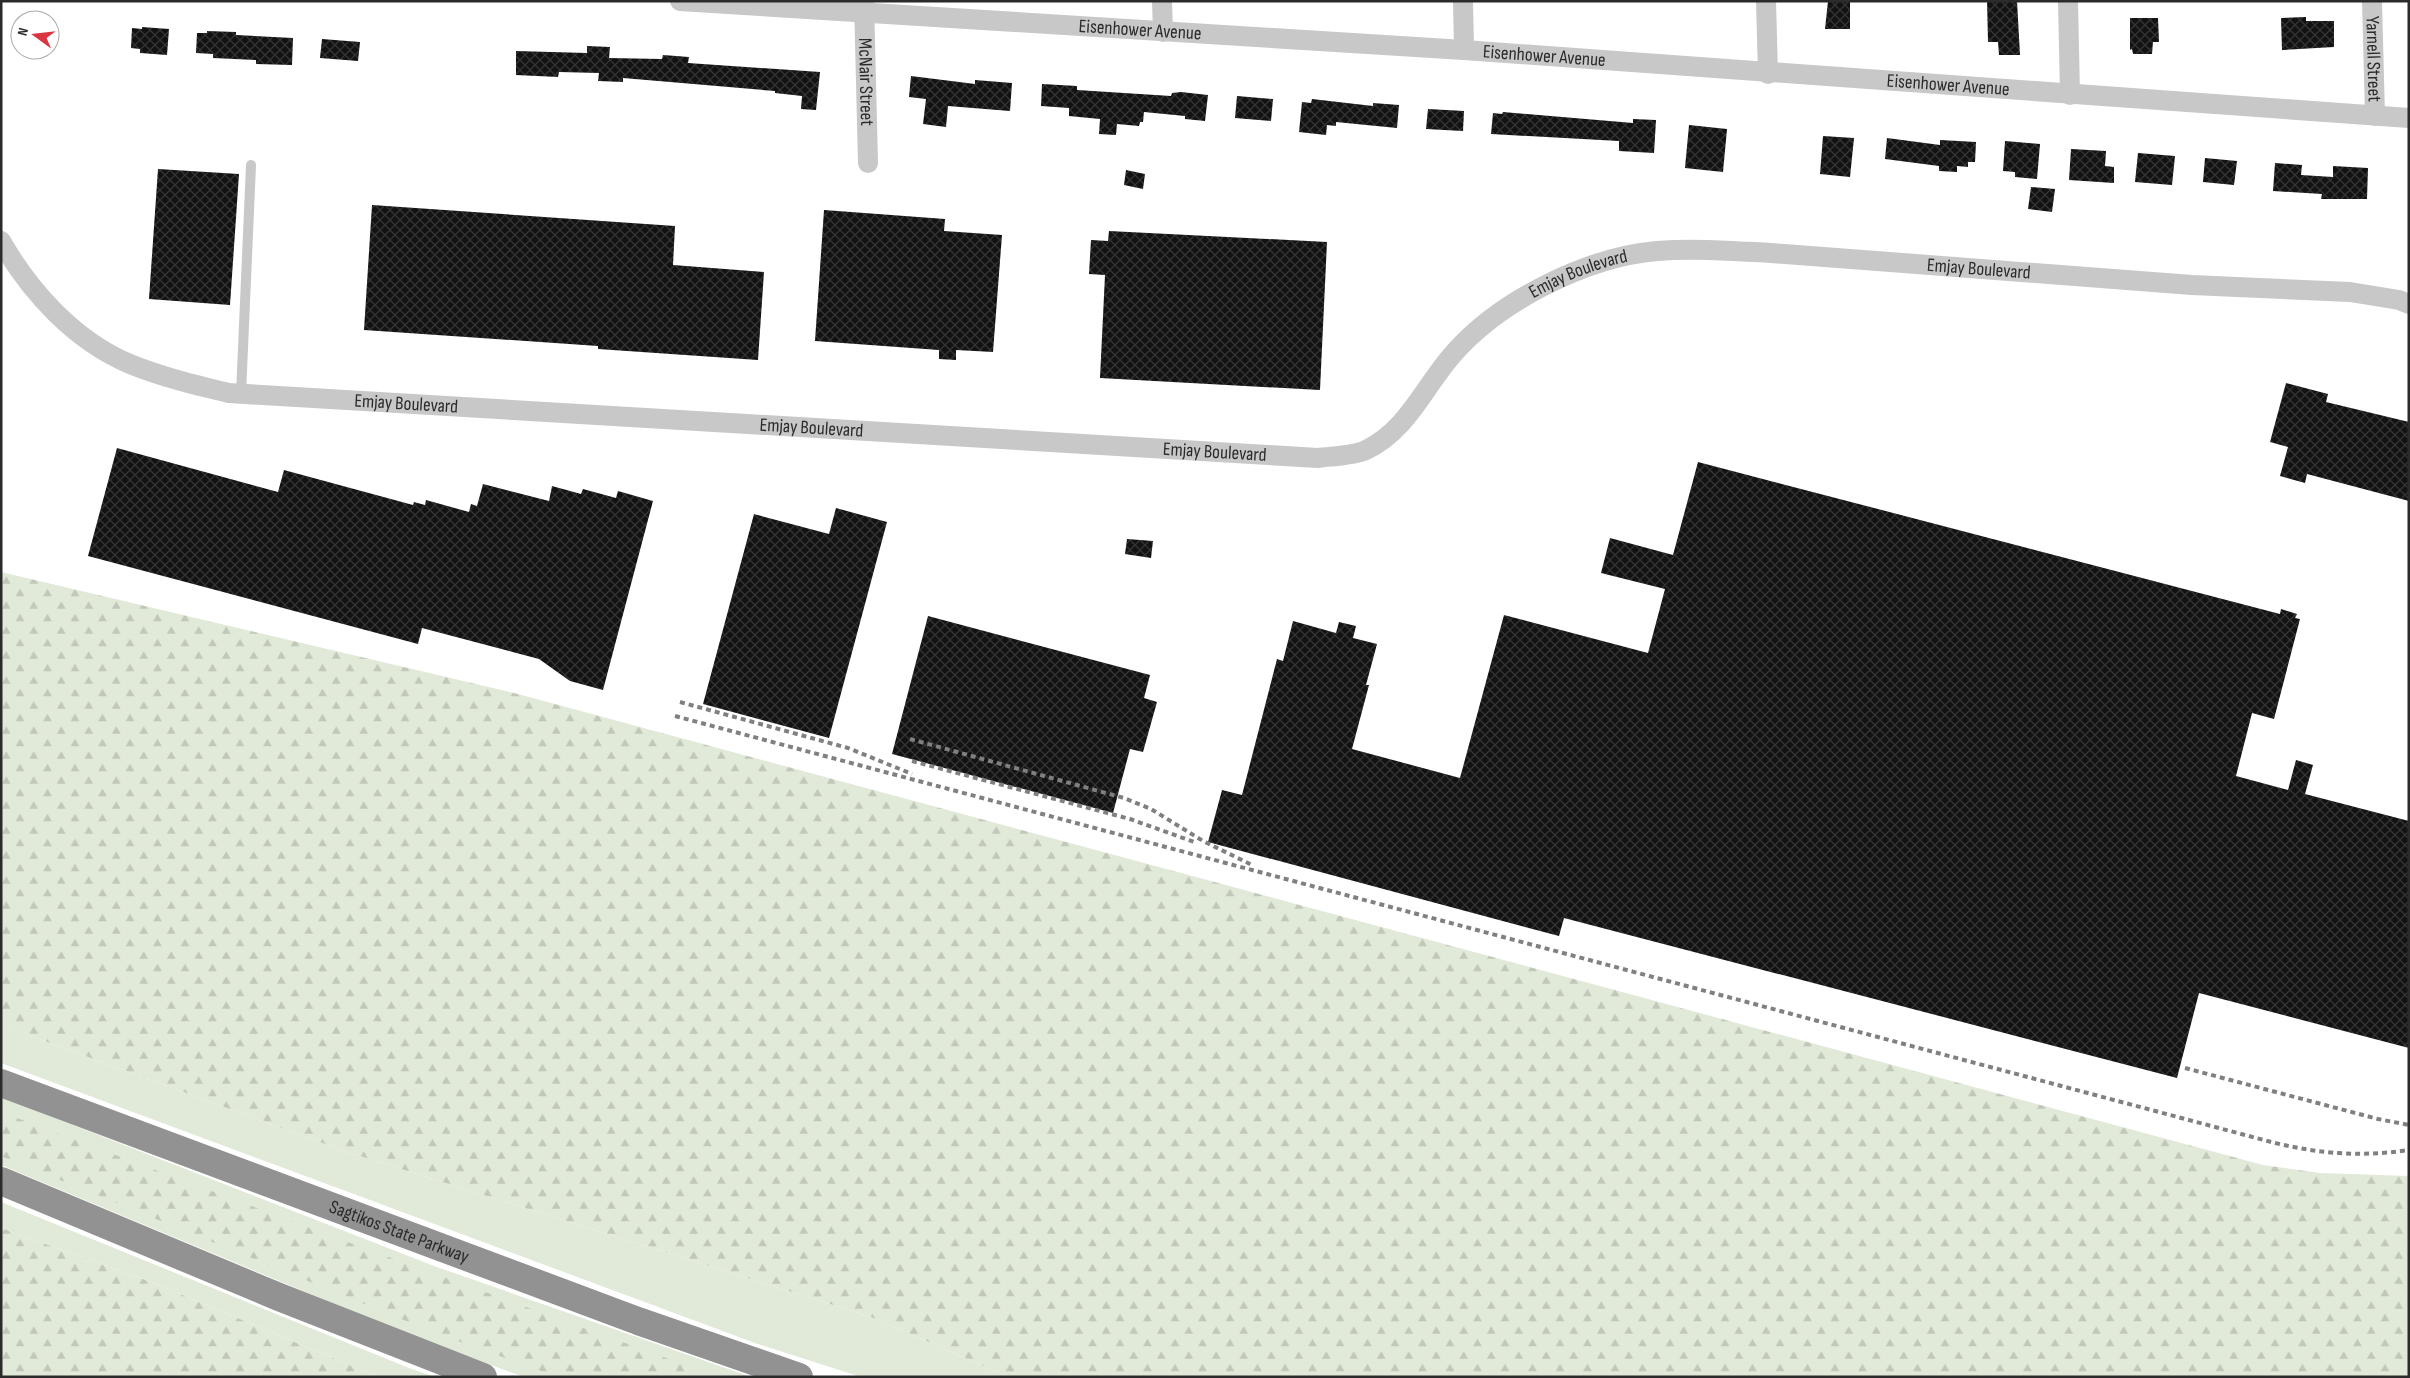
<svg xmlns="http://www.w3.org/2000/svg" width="2410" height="1378" font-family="'Sofia Sans Condensed',sans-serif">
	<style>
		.grass { fill: #e1e9d9 }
		.forest { fill: url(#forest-firs) }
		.building { fill: url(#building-cross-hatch) }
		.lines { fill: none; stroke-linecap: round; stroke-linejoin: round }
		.lane { stroke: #c8c8c8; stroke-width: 10 }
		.street { stroke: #c8c8c8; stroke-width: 20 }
		.highway { stroke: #929292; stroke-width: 28 }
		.rail { stroke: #808080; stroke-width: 4; stroke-dasharray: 5 4; stroke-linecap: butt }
		.labels { text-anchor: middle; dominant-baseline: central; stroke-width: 5; stroke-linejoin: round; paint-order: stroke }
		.street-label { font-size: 19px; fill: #2b2b2b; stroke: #fff }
	</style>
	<defs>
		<pattern id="forest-firs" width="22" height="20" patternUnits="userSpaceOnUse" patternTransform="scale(1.25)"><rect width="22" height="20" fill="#e1e9d9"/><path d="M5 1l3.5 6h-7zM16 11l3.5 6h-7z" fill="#c1c8ba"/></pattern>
		<pattern id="building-cross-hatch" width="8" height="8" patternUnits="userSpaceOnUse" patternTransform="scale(1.25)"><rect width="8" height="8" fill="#121212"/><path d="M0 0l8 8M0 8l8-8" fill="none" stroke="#353535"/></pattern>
	</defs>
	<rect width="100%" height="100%" fill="#fff"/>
	<g class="grass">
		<path d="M1 1025 344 1151 871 1317 1009 1377H861L755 1343 1 1063Z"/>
		<path d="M1 1097 434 1266 751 1377H524L409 1335 1 1165Z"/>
		<path d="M1 1202 409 1368 435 1377H378L154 1283 1 1228Z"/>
	</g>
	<g class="forest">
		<path d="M1 572 514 693 2263 1165 2320 1173 2409 1176V1377H1009L871 1317 344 1151 1 1025Z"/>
		<path d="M1 1112 361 1247 719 1377H558L438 1334 1 1156Z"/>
		<path d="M1 1228 154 1283 378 1377H1Z"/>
	</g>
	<g class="building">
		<path d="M1828 1H1850V29H1825Z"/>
		<path d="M1987 1H2017L2020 55H1999L1998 42H1988Z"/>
		<path d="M2306 17V21H2334V47L2282 50 2281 18Z"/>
		<path d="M2130 18H2158L2159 42H2153L2152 54H2133L2132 49 2130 50Z"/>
		<path d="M142 27 169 29 167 55 140 53V49L131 48 132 28 142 29Z"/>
		<path d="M207 31 236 32V35L293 38 292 65 256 64V60L213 58V54L196 53 197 33H207Z"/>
		<path d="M322 39 360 42 358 61 320 58Z"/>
		<path d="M587 46 610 47 609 58 662 59 663 55 689 57 688 63 820 72 816 110 801 109 802 96 775 93V91L623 78V82L598 81 599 73 559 72 558 77 516 75V51L587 53Z"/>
		<path d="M911 76 975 84V80L1012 83 1010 111 948 106 946 127 923 124 926 99 909 97Z"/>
		<path d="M1042 84 1077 86V90L1171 96 1172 93 1181 92 1208 95 1205 121 1185 119V116L1144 112 1143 122H1140L1139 126 1117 124 1116 135 1099 134 1100 119 1069 116V108L1041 106Z"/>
		<path d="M1237 96 1273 99 1271 121 1235 118Z"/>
		<path d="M1312 99 1373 106V103L1399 105 1397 128 1336 122V126L1327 125 1326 135 1299 132 1302 102 1311 103Z"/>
		<path d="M1428 109 1464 111 1463 131 1426 129Z"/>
		<path d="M1503 112 1633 123V119L1656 120 1654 153 1619 151V141L1491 134 1493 113 1502 114Z"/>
		<path d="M1689 125 1727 129 1723 172 1685 168Z"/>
		<path d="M1823 136 1854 138 1850 177 1820 174Z"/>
		<path d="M1887 138 1940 145V140L1976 142 1975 162H1968V167L1957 166V172L1939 171V166L1885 159Z"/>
		<path d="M2005 141 2040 144 2037 179 2015 177V172L2003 171Z"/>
		<path d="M2071 149 2106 151 2105 166 2114 167V183L2069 180Z"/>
		<path d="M2138 153 2175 156 2172 185 2135 182Z"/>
		<path d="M2205 158 2237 161 2234 185 2203 182Z"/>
		<path d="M2275 163 2302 165 2301 175 2333 177V166L2368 168 2367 199H2321L2322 194 2273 191Z"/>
		<path d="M158 169 239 174 230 305 149 299Z"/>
		<path d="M1126 170 1145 174 1143 189 1124 185Z"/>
		<path d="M2031 187 2055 189 2052 212 2028 209Z"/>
		<path d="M372 205 675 226 673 265 764 272 758 360 598 349V346L364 330Z"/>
		<path d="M824 210 945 219 944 231 1002 235 993 352 956 350V360L939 359V350L815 341Z"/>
		<path d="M1109 231 1327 242 1320 390 1100 378 1105 275 1089 274 1091 240 1108 241Z"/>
		<path d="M2286 383 2328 394 2326 402 2409 422V501L2307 474 2305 483 2280 476 2288 447 2270 442Z"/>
		<path d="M117 448 278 492 284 470 413 505 414 502 425 505 426 500 469 512 471 504 477 506 483 484 549 501 552 486 581 494 583 489 616 498 618 491 653 501 603 690 570 681 539 659 422 628 418 644 88 556Z"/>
		<path d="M1698 462 2280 614 2281 609 2297 614 2295 618 2300 619 2274 719 2252 713 2236 776 2288 790 2296 760 2313 765 2305 794 2409 821V1048L2199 993 2177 1078 1564 918 1559 936 1208 842 1222 790 1242 795 1277 659 1283 661 1293 621 1336 633 1339 622 1356 626 1353 638 1377 644 1366 685H1369L1352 749 1460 778 1504 615 1648 653 1665 589 1601 573 1610 538 1673 555Z"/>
		<path d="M836 508 887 522 829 738 703 704 754 514 829 534Z"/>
		<path d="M1127 539 1153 541 1151 558 1125 554Z"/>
		<path d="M928 616 1150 675 1144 698 1157 702 1143 752 1130 749 1113 813 892 754Z"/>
	</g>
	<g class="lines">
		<path class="lane" d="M241 394 251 165"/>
		<g class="street">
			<path id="s1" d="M680 1 1464 50 2409 118"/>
			<path id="s2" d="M864 1 868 163"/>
			<path d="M1162 1 1163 32"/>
			<path d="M1463 1 1464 50"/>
			<path d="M1766 1 1768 74"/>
			<path d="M2068 1 2070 95"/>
			<path id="s3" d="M2372 1 2375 116"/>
			<path id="s4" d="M1 241C30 292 75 341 130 364 162 377 195 385 229 393L1318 458C1333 456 1353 456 1366 450 1408 430 1425 385 1454 353 1501 300 1587 257 1657 251 1695 248 1733 251 1771 253L2192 285 2350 292 2399 300 2409 304"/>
		</g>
		<g class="highway">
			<path id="s5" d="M1 1083 638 1321 799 1377"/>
			<path d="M1 1181 279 1297 483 1377"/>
		</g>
		<g class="rail">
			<path d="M680 702 848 748 912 774"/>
			<path d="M675 716 2275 1143C2322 1154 2360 1157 2409 1150"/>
			<path d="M910 739 1124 798 1151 809 1203 841 1254 866"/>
			<path d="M912 761 1130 819 1197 843"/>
			<path d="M2185 1068 2378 1119 2409 1125"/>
		</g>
	</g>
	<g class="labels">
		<g class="street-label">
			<text stroke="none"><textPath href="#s1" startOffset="461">Eisenhower Avenue</textPath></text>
			<text stroke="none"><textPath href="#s1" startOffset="866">Eisenhower Avenue</textPath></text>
			<text stroke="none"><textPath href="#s3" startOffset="58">Yarnell Street</textPath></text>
			<text stroke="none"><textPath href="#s2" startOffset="81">McNair Street</textPath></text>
			<text stroke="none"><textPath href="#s1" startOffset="1271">Eisenhower Avenue</textPath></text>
			<text stroke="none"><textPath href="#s4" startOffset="2111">Emjay Boulevard</textPath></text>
			<text stroke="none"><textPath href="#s4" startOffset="1706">Emjay Boulevard</textPath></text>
			<text stroke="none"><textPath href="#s4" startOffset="462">Emjay Boulevard</textPath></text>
			<text stroke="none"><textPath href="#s4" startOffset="868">Emjay Boulevard</textPath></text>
			<text stroke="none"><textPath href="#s4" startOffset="1272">Emjay Boulevard</textPath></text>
			<text stroke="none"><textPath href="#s5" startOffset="425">Sagtikos State Parkway</textPath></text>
		</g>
	</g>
	<rect width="2410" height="1378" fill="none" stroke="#2b2b2b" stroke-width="5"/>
	<g transform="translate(35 35) rotate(285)"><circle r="24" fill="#ffffff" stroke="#aaaaaa"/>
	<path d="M0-4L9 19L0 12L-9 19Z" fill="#da3641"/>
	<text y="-8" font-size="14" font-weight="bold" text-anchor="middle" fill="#2b2b2b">N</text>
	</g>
</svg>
